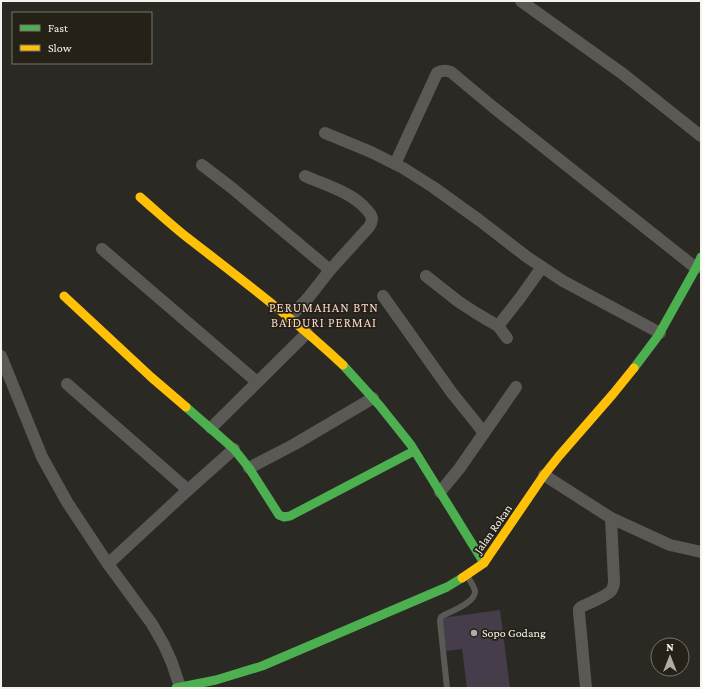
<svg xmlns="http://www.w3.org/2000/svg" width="702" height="689" font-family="'Crimson Pro',serif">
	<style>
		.building { fill: #453e4a }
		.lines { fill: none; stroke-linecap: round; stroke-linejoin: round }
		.lane { stroke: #5a5956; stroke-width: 6 }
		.street { stroke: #5a5956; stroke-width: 12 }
		.fast { stroke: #4caf50; stroke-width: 9 }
		.slow { stroke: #ffc107; stroke-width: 9 }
		.poi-dot { fill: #aeaca5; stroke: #252117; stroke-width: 1.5 }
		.labels { text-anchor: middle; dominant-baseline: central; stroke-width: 3.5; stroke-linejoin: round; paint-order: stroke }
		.street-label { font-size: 12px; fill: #f5f3eb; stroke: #252117 }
		.poi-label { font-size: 12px; fill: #f5f3eb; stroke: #252117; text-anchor: start }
		.neighbourhood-label { font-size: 13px; letter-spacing: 1px; fill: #f6d4cb; stroke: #252117 }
	</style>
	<rect width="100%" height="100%" fill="#2a2924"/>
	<path class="building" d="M500 610 510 688H467L462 649 446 651 442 618Z"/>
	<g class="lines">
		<path class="lane" d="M447 688 440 621 441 617 444 615C452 611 476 602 475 591 474 586 470 581 468 577"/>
		<g class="street">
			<path d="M521 1 623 74 701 136"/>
			<path d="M325 133 371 152 403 168 433 187 479 220 527 257 563 281 660 333"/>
			<path d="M395 164 437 73C442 70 446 70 451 72L493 107 696 268"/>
			<path d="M202 165 232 188 330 270"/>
			<path d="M102 249 257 382"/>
			<path d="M426 276 459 302 476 313 498 326 507 338"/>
			<path d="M383 296 452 393 473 419 484 433"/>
			<path d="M289 318 308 298 330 270 369 227C371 224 372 221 372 218 371 215 369 212 367 210 352 192 325 185 305 176"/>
			<path d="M498 326 520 298 542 267"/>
			<path d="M1 356 42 457 67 502 108 564 152 624 164 645 172 663 180 687"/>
			<path d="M67 384 188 490"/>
			<path d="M211 428 307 333"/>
			<path d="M249 468 295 444 373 398"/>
			<path d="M544 475 611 518 670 545 701 552"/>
			<path d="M440 492 459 469 516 387"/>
			<path d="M108 564 188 490 234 449"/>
			<path d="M586 688 579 612V609L581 607C589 603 605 597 611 591 613 588 614 585 614 581L611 518"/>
		</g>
		<g class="fast">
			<path d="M343 365 380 406 411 445 484 563"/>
			<path d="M634 368 658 336 696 268 701 257"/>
			<path d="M186 407 234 449 249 468 279 515 284 517 290 516 414 451"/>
			<path d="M176 688 216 680 262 666 447 587 462 578"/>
		</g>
		<g class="slow">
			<path d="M140 197C155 210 169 223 184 235 238 277 293 318 343 365"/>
			<path d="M64 296 151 377 186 407"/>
			<path d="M462 578 484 563 544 475 559 456 613 394 634 368"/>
		</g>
	</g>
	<circle class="poi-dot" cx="474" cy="633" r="4"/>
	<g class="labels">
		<g class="street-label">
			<text transform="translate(493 529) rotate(-55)">Jalan Rokan</text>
		</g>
		<g class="poi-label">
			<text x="482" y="633">Sopo Godang</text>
		</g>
		<g class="neighbourhood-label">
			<text x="324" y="307">PERUMAHAN BTN<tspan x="324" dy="15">BAIDURI PERMAI</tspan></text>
		</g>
	</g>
	<rect width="702" height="689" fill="none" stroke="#f5f3eb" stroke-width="4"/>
	<rect x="12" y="12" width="140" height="52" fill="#252117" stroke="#78756c"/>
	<rect x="20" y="25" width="20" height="6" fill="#4caf50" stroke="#78756c"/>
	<text x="48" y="32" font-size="12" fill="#f5f3eb">Fast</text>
	<rect x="20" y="45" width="20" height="6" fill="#ffc107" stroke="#78756c"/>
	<text x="48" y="52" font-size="12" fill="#f5f3eb">Slow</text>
	<g transform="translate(670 657)"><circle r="19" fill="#252117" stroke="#78756c"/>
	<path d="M0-3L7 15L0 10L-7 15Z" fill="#aeaca5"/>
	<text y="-6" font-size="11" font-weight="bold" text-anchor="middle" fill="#f5f3eb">N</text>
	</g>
</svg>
